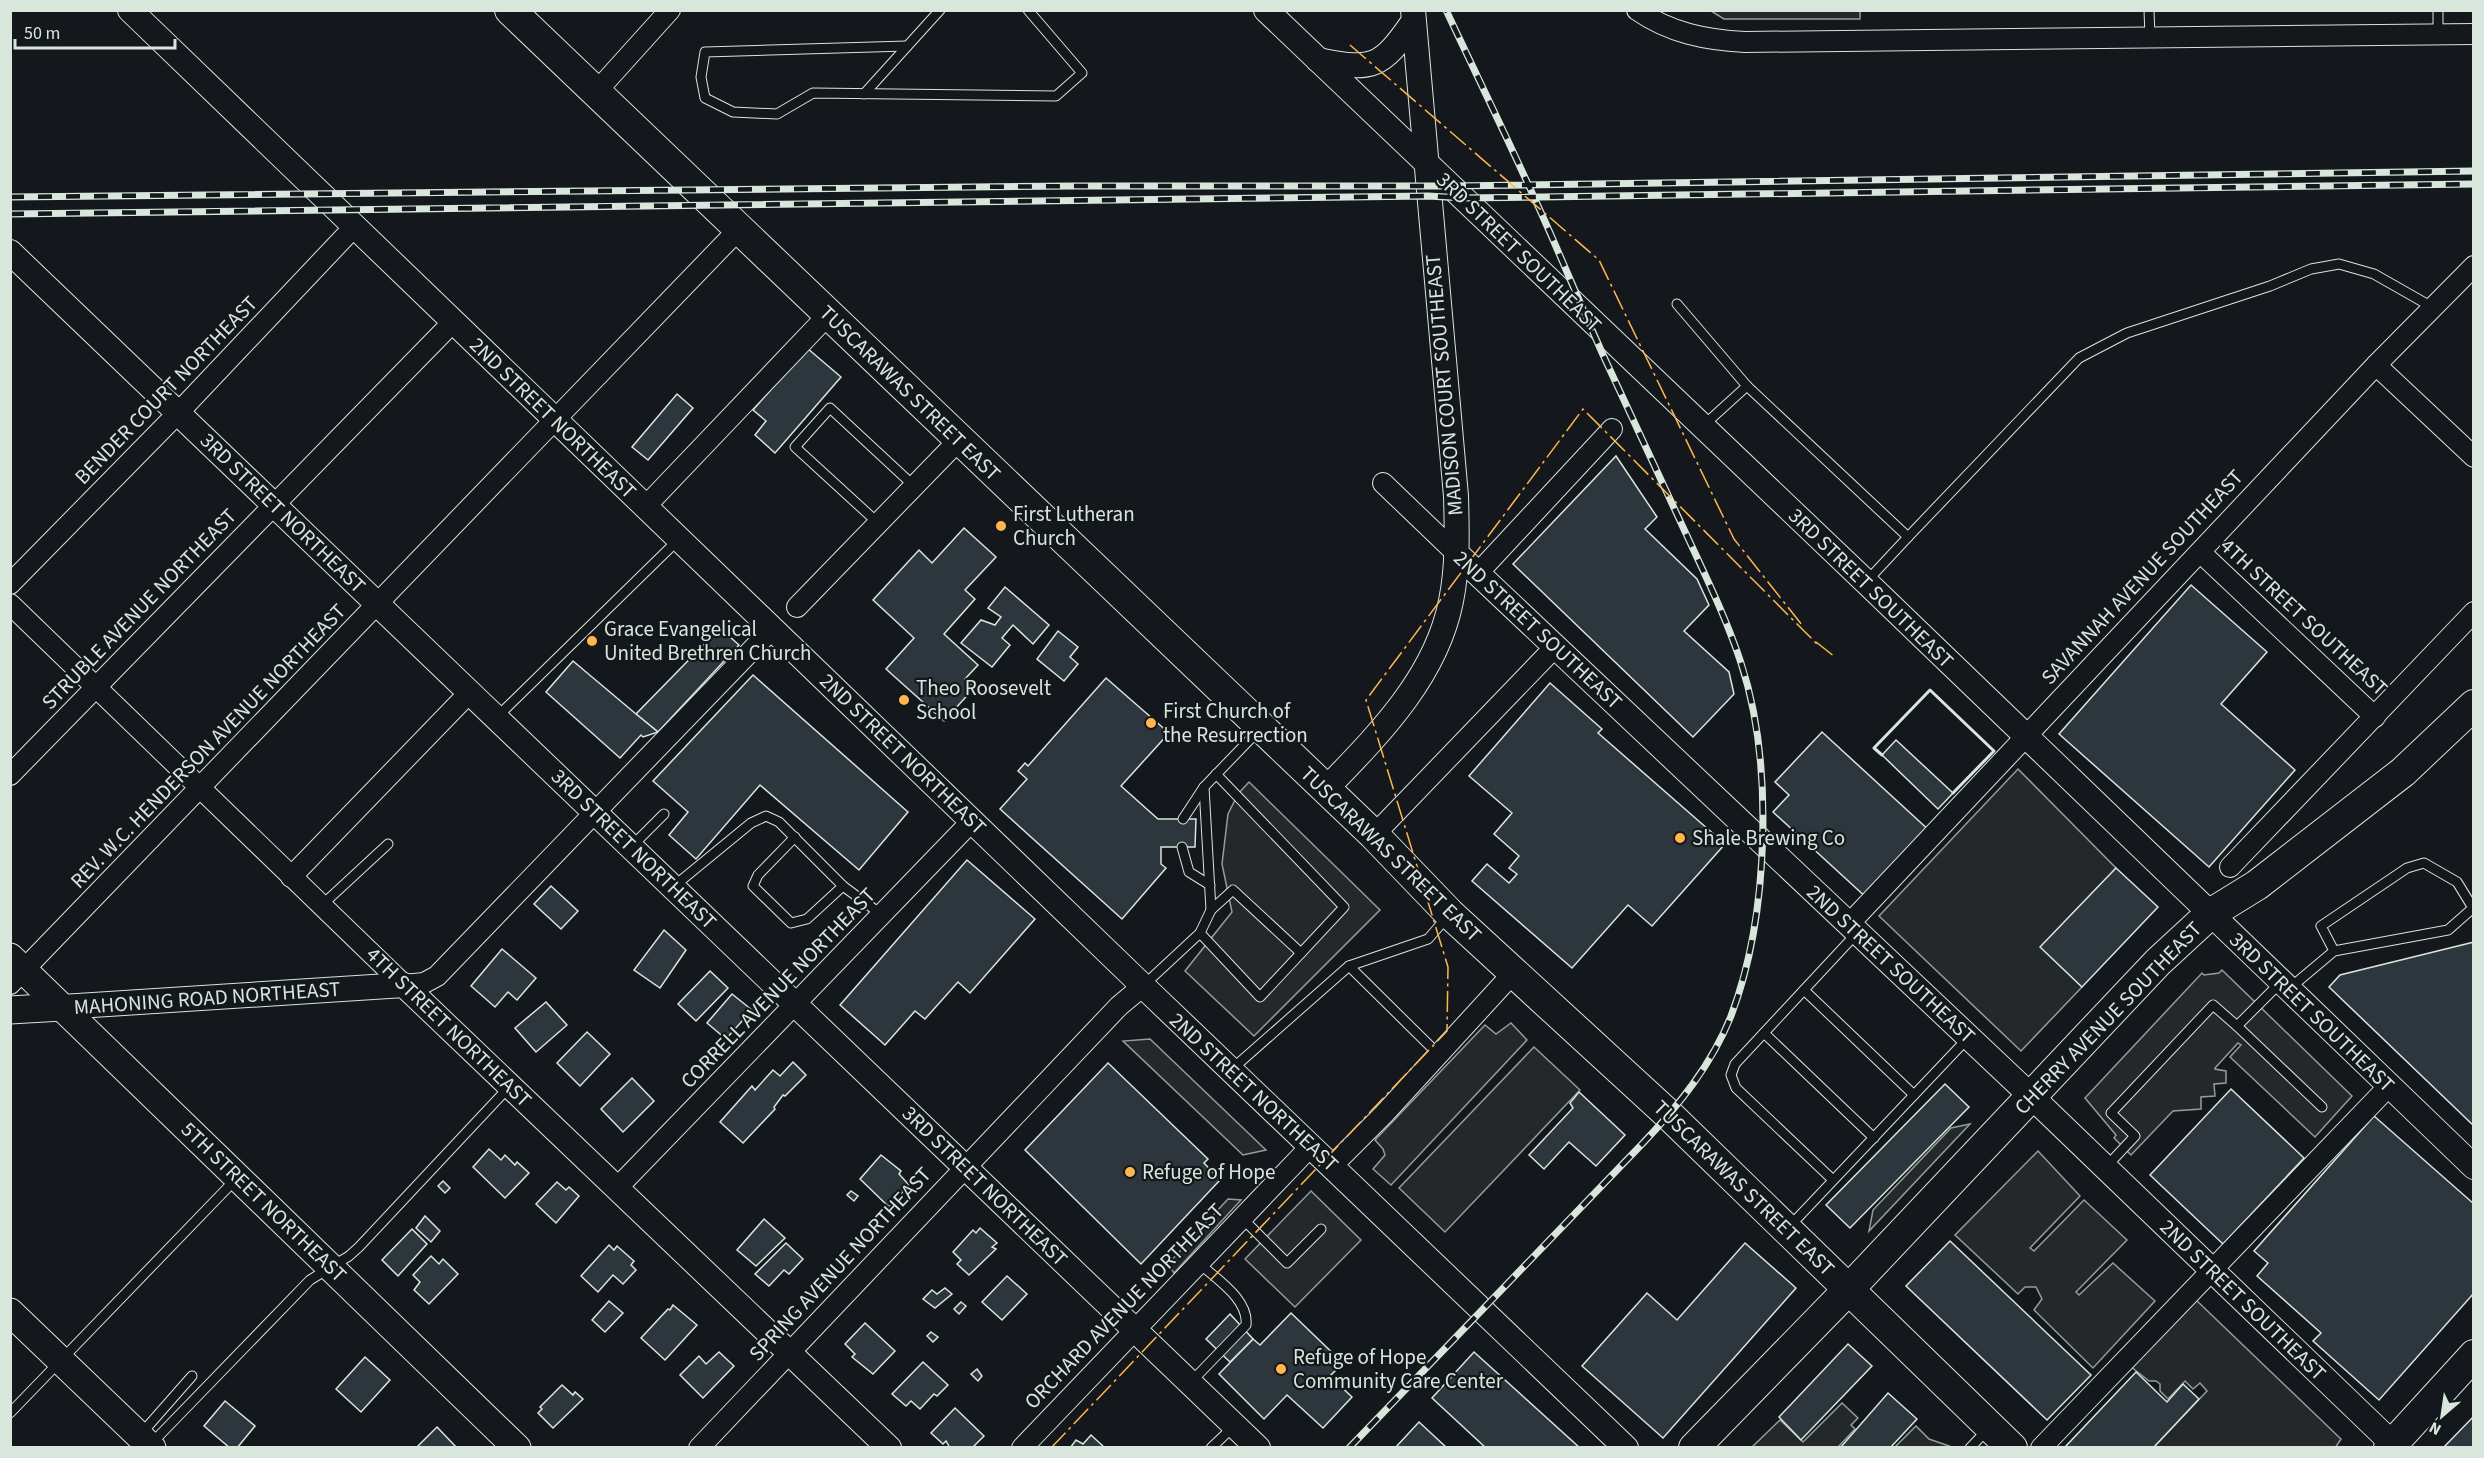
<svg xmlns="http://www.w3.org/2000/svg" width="2484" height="1458" font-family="'Source Sans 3',sans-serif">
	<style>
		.parking { fill: #24282b; stroke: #939e99; stroke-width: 1.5 }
		.building { fill: #2c363c; stroke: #d8e6dc; stroke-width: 1.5 }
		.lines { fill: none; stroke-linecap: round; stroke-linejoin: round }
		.service-casing { stroke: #d8e6dc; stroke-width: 11 }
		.minor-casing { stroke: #d8e6dc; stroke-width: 22 }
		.tertiary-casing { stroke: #d8e6dc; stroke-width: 26 }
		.secondary-casing { stroke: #d8e6dc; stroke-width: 29 }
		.primary-casing { stroke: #d8e6dc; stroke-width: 32 }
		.service { stroke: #14181c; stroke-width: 9 }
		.minor { stroke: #14181c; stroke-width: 20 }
		.tertiary { stroke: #14181c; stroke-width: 24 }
		.secondary { stroke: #14181c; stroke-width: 27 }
		.primary { stroke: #14181c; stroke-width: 30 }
		.rail-casing { stroke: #d8e6dc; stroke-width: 7 }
		.rail { stroke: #14181c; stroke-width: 4.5; stroke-dasharray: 14; stroke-linecap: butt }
		.wall { stroke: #d8e6dc; stroke-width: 3 }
		.power { stroke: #ffb74d; stroke-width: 1.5; stroke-dasharray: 21 4.5 3 4.5; stroke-linecap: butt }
		.poi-dot { fill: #ffb74d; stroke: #14181c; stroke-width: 2 }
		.labels { text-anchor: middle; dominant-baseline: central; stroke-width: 4.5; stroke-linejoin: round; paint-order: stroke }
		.street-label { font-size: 21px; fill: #d8e6dc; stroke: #14181c }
		.poi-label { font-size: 21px; fill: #d8e6dc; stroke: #14181c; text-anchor: start }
	</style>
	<rect width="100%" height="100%" fill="#14181c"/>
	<g class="parking">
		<path d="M1711 11H1860V19H1724Z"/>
		<path d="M2018 769 2116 868 2041 947 2082 987 2021 1051 1879 916Z"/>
		<path d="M1249 782 1380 910 1254 1036 1185 971 1232 912 1222 864 1228 814 1238 794Z"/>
		<path d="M2222 970 2352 1096 2315 1137 2230 1057 2241 1045 2238 1043 2215 1068V1069L2226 1071V1083L2214 1084 2215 1096 2201 1097V1109L2173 1111 2131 1155 2114 1138 2116 1135 2085 1098 2202 973 2204 975 2219 973Z"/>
		<path d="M1511 1023 1527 1040 1391 1185 1373 1169 1385 1155 1383 1149 1375 1140 1485 1025 1496 1034Z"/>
		<path d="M1150 1039 1266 1150 1243 1155 1123 1041Z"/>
		<path d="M1534 1047 1580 1090 1445 1232 1399 1188Z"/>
		<path d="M1970 1124 1869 1231 1873 1210 1951 1128Z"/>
		<path d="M2038 1151 2080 1196 2030 1248 2034 1251 2084 1200 2127 1240 2076 1292 2079 1295 2113 1263 2155 1301 2093 1368 2034 1310 2042 1299 2036 1287H2025L2018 1294 1955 1235Z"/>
		<path d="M1311 1191 1361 1240 1295 1307 1245 1259Z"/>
		<path d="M1228 1199 1241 1200 1174 1273 1168 1264Z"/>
		<path d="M2196 1300 2341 1439 2335 1448 2154 1447 2207 1391 2200 1383 2193 1389 2185 1381 2168 1399 2160 1391V1384L2156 1381H2149L2130 1366Z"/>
		<path d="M1842 1403 1858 1418 1851 1425 1855 1429 1838 1447H1752L1780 1420 1803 1442Z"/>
		<path d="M1916 1426 1929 1439 1952 1447H1895Z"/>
	</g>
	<g class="building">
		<path d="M807 348 841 377 775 453 755 435 766 421 753 410Z"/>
		<path d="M677 394 693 408 648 460 632 447Z"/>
		<path d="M1616 456 1657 517 1645 529 1697 579 1709 605 1684 631 1729 672 1734 694 1693 737 1513 564Z"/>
		<path d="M964 528 996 557 965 590 975 599 944 634 978 665 965 679 974 688 944 721 886 669 914 638 873 600 919 550 932 563Z"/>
		<path d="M2191 585 2267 652 2221 704 2295 770 2209 867 2059 734Z"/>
		<path d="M1005 587 1049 625 1033 644 1013 625 1002 638 1010 645 992 667 961 643 981 620 995 625 1001 617 988 608Z"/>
		<path d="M720 628 739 645 658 732 636 714Z"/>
		<path d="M1058 631 1078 647 1070 657 1078 664 1064 681 1037 659Z"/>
		<path d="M573 661 636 714 658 732 643 737 641 735 620 758 546 692Z"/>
		<path d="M753 675 908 812 859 870 760 785 696 859 669 835 688 812 653 781Z"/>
		<path d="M1106 678 1169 733 1121 786 1158 819H1196L1195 847H1161V864L1166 868 1122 919 1000 809 1027 779 1018 771 1025 763 1028 766Z"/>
		<path d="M1550 683 1602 729 1598 733 1725 844 1652 926 1628 905 1572 968 1472 881 1487 864 1509 883 1517 874 1509 868 1519 856 1494 834 1512 813 1469 776Z"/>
		<path d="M1822 732 1932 833 1869 900 1773 812 1789 795 1775 782Z"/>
		<path d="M1896 740 1953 793 1938 809 1882 755Z"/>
		<path d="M967 860 1035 919 970 993 958 982 925 1019 915 1011 885 1045 840 1005Z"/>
		<path d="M2116 868 2158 907 2082 987 2040 947Z"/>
		<path d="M551 886 578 911 561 929 534 904Z"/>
		<path d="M664 930 686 950 660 988 634 970Z"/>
		<path d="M2474 942V1126L2329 987 2340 975Z"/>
		<path d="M502 949 536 978 517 1000 508 992 495 1007 471 986Z"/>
		<path d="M710 971 728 988 696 1021 678 1004Z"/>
		<path d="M732 994 752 1010 726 1039 707 1023Z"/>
		<path d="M546 1002 567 1025 536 1052 515 1028Z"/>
		<path d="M587 1032 610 1054 580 1086 557 1063Z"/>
		<path d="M793 1062 806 1075 785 1096 783 1095 774 1107 775 1109 743 1143 720 1122 752 1086 755 1090 773 1070 780 1076Z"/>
		<path d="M1108 1063 1208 1159 1204 1163 1220 1180 1141 1264 1025 1150Z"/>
		<path d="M632 1078 654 1101 623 1132 601 1109Z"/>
		<path d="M1945 1084 1969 1107 1850 1228 1826 1205Z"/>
		<path d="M2231 1089 2304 1158 2223 1244 2150 1175Z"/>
		<path d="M1579 1092 1625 1135 1596 1166 1569 1142 1544 1169 1529 1155 1573 1108 1570 1103Z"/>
		<path d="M2374 1116 2474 1204V1293L2379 1400 2313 1341 2321 1333 2257 1276 2268 1263 2254 1251Z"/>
		<path d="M489 1149 501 1160 505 1155 515 1165 517 1162 529 1173 505 1198 473 1167Z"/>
		<path d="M881 1155 901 1171 899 1174 909 1185 889 1207 860 1179Z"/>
		<path d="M443 1181 450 1188 445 1193 438 1186Z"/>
		<path d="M557 1182 566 1190 569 1187 579 1196 556 1223 536 1204Z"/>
		<path d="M851 1191 858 1196 854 1201 847 1195Z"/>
		<path d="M425 1216 440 1231 431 1242 416 1228Z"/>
		<path d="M764 1219 785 1238 756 1266 737 1250Z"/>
		<path d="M980 1228 997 1243 992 1247 996 1249 969 1275 957 1264 961 1260 953 1252 973 1230 976 1233Z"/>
		<path d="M412 1229 427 1244 398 1276 382 1260Z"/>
		<path d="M1950 1241 2091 1375 2047 1420 1906 1286Z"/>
		<path d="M786 1243 803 1259 789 1274 784 1270 769 1286 755 1274Z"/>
		<path d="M1745 1243 1796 1288 1663 1438 1582 1366 1647 1293 1677 1320Z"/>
		<path d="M609 1245 614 1250 617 1246 634 1261 631 1265 636 1270 623 1284 613 1275 598 1292 581 1276Z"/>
		<path d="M431 1256 439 1264 443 1259 458 1274 429 1304 414 1290 420 1282 413 1275Z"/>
		<path d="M1007 1276 1027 1294 1002 1320 982 1302Z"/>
		<path d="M945 1288 952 1294 935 1308 923 1299 932 1290 937 1294Z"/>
		<path d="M609 1301 623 1313 605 1332 592 1320Z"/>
		<path d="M961 1302 966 1306 959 1314 954 1309Z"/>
		<path d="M673 1305 697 1325 665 1360 641 1338 668 1309 670 1310Z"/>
		<path d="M1291 1313 1343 1363 1330 1376 1352 1397 1323 1428 1287 1395 1264 1419 1219 1374 1253 1339 1260 1345Z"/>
		<path d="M1230 1314 1253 1339 1230 1362 1206 1339Z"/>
		<path d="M865 1323 895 1351 873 1374 852 1357 855 1354 845 1344Z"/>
		<path d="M931 1332 938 1337 933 1342 927 1336Z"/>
		<path d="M1848 1344 1872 1366 1801 1440 1779 1417Z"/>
		<path d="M719 1352 734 1366 703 1398 680 1375 699 1356 706 1364Z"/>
		<path d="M1474 1352 1580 1448H1486L1432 1398Z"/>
		<path d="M365 1357 390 1380 361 1412 336 1389Z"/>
		<path d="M923 1362 948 1385 937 1396 934 1394 920 1409 911 1401 906 1406 892 1394Z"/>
		<path d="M977 1369 982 1376 978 1381 971 1374Z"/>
		<path d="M2136 1372 2167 1402 2183 1384 2199 1399 2153 1448H2067L2066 1446Z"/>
		<path d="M562 1385 573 1395 575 1392 583 1399 553 1428 538 1413 542 1409 540 1407Z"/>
		<path d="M1888 1393 1917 1419 1890 1448H1840Z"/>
		<path d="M225 1401 255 1426 237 1448H230L204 1426Z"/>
		<path d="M955 1408 984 1436 972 1448H950L946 1441 943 1444 931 1433Z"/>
		<path d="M2474 1416V1448H2443Z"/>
		<path d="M1419 1422 1447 1448H1395Z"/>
		<path d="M437 1427 457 1448H416Z"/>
		<path d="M1091 1435 1105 1448H1070L1076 1440 1083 1444Z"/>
	</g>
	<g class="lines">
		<g class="service-casing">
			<g id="service">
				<path d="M2149 10 2150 37"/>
				<path d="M2438 35V10"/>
				<path d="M907 46 705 52 701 77 705 98 733 112 777 114 813 93 1056 96 1082 73 1028 10"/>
				<path d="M864 94 940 10"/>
				<path d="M1677 304 1747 386"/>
				<path d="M1704 425 1747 386 1908 537 1866 582"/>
				<path d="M878 523 795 447 830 408 914 486"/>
				<path d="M1908 537 2079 358 2127 333 2270 286 2311 269 2339 264 2374 274 2432 307"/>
				<path d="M497 717 679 539"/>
				<path d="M1204 787 1211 910"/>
				<path d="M1183 819 1204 787 1259 730"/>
				<path d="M795 837 758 875 753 886 791 923 807 919 843 886"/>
				<path d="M631 847 664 814"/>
				<path d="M1182 847 1189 872 1210 885"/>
				<path d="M673 887 751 823 766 816 779 822 843 886 882 915"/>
				<path d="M321 906 388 844"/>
				<path d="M1200 933 1211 910 1233 890 1301 953"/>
				<path d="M1349 966 1428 939 1448 916"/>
				<path d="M1144 985 1200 933 1260 997 1344 907 1216 774"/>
				<path d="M2290 988 2334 951 2321 926 2407 868 2424 863 2457 882 2473 908 2448 930 2334 951"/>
				<path d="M1804 990 1914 1095"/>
				<path d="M2237 1026 2322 1107"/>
				<path d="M1764 1033 1874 1138"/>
				<path d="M1231 1070 1349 966 1430 1046"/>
				<path d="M2106 1167 2135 1136 2111 1113 2213 1005 2237 1026 2281 982"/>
				<path d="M1833 1180 1736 1088 1731 1075 1735 1064 1856 934"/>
				<path d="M1242 1218 1287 1263 1321 1229"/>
				<path d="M1789 1227 1967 1039"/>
				<path d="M1190 1383 1246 1325C1249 1299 1216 1279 1199 1263"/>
				<path d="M10 1413 236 1179"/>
				<path d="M141 1434 192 1376"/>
				<path d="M152 1443 310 1280 349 1256 359 1247 509 1087"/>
				<path d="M1211 1448 1233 1427"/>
				<path d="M1970 1448 1987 1430"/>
			</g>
		</g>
		<g class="minor-casing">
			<g id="minor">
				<path d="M1637 10C1670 33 1706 40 1745 42L2474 34"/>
				<path d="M596 92 670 10"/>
				<path d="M2376 365 2474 457"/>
				<path d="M1383 483 1456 553"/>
				<path d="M645 507 828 315"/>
				<path d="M2200 552 2375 717"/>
				<path d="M1478 573 1612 429"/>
				<path d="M10 584 178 413 354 227"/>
				<path d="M10 604 404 985 424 983 437 976 773 628"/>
				<path d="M797 607 959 440"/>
				<path d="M10 775 453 322"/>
				<path d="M1374 835 1556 646"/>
				<path d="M2230 867 2474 612"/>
				<path d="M291 877 470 692"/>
				<path d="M1849 924 2376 365 2474 266"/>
				<path d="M10 984 739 229"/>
				<path d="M1332 1166 1384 1114 1515 971"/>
				<path d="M617 1188 972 821"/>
				<path d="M699 1448 1119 1006 1143 986"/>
				<path d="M1022 1448 1311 1146"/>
				<path d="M2041 1448 2389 1086"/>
			</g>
		</g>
		<g class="tertiary-casing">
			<g id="tertiary">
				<path d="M130 10 1143 986 1626 1448"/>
				<path d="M1266 10 1866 582 2474 1167"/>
				<path d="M1318 60C1373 71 1381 68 1413 22"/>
				<path d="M10 252 1258 1448"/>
				<path d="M1456 553 2031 1096 2397 1448"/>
				<path d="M1325 790C1377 736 1436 678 1451 601 1458 567 1457 531 1456 496L1413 10"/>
				<path d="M62 1007 404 985 889 1448"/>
			</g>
		</g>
		<g class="secondary-casing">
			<g id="secondary">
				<path d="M10 957 517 1448"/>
				<path d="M10 1010 62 1007"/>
				<path d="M10 1312 152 1448"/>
			</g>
		</g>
		<g class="primary-casing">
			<g id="primary">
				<path d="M510 10 1374 835 1450 914 1669 1115 2012 1448"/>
				<path d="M1694 1448 1849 1289 2158 962 2210 914 2257 885 2403 772 2474 705"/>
				<path d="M2389 1448 2474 1355"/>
			</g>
		</g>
		<use href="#service" class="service"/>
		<use href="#minor" class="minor"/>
		<use href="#tertiary" class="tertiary"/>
		<use href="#secondary" class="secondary"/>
		<use href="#primary" class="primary"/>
		<g class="rail-casing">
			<g id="rail">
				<path d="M10 197 1074 186H1451L2474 171"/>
				<path d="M10 214 1428 196 1463 198 2474 184"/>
				<path d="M1349 1448 1644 1142C1679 1105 1712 1064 1731 1016 1769 916 1774 764 1741 663 1727 620 1707 579 1688 538 1662 482 1636 426 1610 370 1583 312 1560 253 1533 195 1505 133 1475 72 1446 10"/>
			</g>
		</g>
		<use href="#rail" class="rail"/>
		<path class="wall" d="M1882 755 1874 748 1930 690 1994 751 1953 793"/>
		<g class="power">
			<path d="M1350 45 1599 260 1734 539 1802 625"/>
			<path d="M1816 642 1835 657"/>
			<path d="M1051 1448 1447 1031 1448 967 1366 700 1583 409 1817 644"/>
		</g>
	</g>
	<g class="poi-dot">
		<circle cx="1001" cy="526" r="6"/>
		<circle cx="592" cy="641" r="6"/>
		<circle cx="904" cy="700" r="6"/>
		<circle cx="1151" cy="723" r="6"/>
		<circle cx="1680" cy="838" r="6"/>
		<circle cx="1130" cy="1172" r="6"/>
		<circle cx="1281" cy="1369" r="6"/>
	</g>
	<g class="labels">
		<g class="street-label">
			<text transform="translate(1519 252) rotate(44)">3RD STREET SOUTHEAST</text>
			<text transform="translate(1444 385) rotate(-95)">MADISON COURT SOUTHEAST</text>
			<text transform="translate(166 390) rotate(-46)">BENDER COURT NORTHEAST</text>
			<text transform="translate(910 393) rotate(44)">TUSCARAWAS STREET EAST</text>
			<text transform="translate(553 418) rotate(44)">2ND STREET NORTHEAST</text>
			<text transform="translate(283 513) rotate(44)">3RD STREET NORTHEAST</text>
			<text transform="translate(2142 577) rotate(-47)">SAVANNAH AVENUE SOUTHEAST</text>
			<text transform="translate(1871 588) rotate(44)">3RD STREET SOUTHEAST</text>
			<text transform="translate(139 609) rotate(-46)">STRUBLE AVENUE NORTHEAST</text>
			<text transform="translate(2304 617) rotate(43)">4TH STREET SOUTHEAST</text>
			<text transform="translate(1538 630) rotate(43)">2ND STREET SOUTHEAST</text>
			<text transform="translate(208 746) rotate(-46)">REV. W.C. HENDERSON AVENUE NORTHEAST</text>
			<text transform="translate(903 754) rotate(44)">2ND STREET NORTHEAST</text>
			<text transform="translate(634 849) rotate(44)">3RD STREET NORTHEAST</text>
			<text transform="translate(1391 854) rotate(44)">TUSCARAWAS STREET EAST</text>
			<text transform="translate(1891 964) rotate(43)">2ND STREET SOUTHEAST</text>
			<text transform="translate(778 988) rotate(-46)">CORRELL AVENUE NORTHEAST</text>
			<text transform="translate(207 998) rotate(-4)">MAHONING ROAD NORTHEAST</text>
			<text transform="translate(2312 1012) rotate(44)">3RD STREET SOUTHEAST</text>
			<text transform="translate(2108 1018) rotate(-46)">CHERRY AVENUE SOUTHEAST</text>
			<text transform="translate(449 1027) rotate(44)">4TH STREET NORTHEAST</text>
			<text transform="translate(1254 1092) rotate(43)">2ND STREET NORTHEAST</text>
			<text transform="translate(985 1186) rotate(44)">3RD STREET NORTHEAST</text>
			<text transform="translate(1744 1188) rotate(44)">TUSCARAWAS STREET EAST</text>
			<text transform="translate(264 1202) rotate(44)">5TH STREET NORTHEAST</text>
			<text transform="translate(840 1264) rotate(-47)">SPRING AVENUE NORTHEAST</text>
			<text transform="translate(2243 1300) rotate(44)">2ND STREET SOUTHEAST</text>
			<text transform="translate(1124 1306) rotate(-46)">ORCHARD AVENUE NORTHEAST</text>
		</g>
		<g class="poi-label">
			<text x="1013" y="514">First Lutheran<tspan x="1013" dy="24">Church</tspan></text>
			<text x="604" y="629">Grace Evangelical<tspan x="604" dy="24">United Brethren Church</tspan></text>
			<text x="916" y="688">Theo Roosevelt<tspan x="916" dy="24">School</tspan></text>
			<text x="1163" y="711">First Church of<tspan x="1163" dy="24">the Resurrection</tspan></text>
			<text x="1692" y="838">Shale Brewing Co</text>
			<text x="1142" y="1172">Refuge of Hope</text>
			<text x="1293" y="1357">Refuge of Hope<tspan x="1293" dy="24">Community Care Center</tspan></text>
		</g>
	</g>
	<rect width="2484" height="1458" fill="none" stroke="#d8e6dc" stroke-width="24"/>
	<g transform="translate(2442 1416) rotate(209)" stroke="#14181c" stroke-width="4.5" paint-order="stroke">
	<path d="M0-4.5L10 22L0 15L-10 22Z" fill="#d8e6dc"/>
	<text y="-9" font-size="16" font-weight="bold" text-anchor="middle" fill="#d8e6dc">N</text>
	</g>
	<path d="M15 39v9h160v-9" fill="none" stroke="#d8e6dc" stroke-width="3"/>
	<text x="24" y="39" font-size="18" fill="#d8e6dc" stroke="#14181c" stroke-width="4.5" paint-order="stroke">50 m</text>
</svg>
